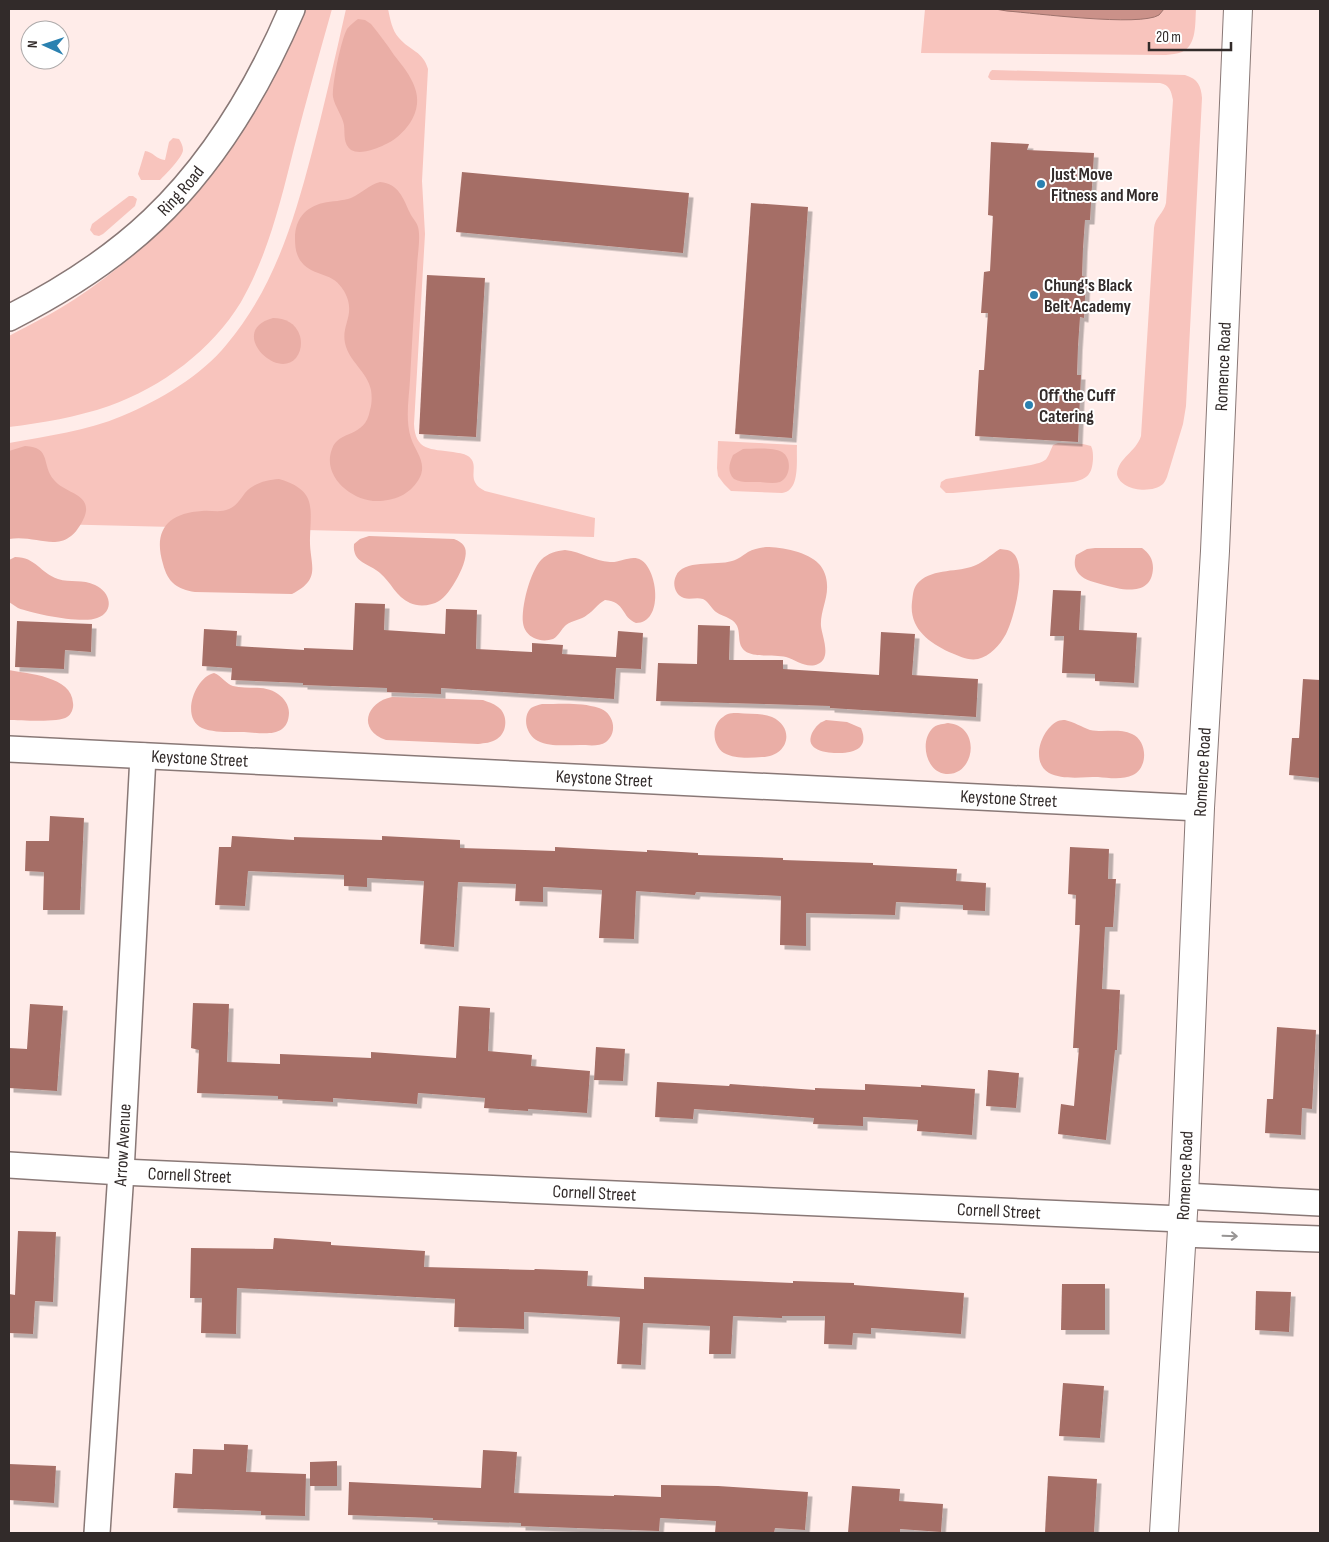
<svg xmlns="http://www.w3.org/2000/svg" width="1329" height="1542" font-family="'Sofia Sans Condensed',sans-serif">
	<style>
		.green { fill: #f8c4bd }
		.forest { fill: #eaaea6 }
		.water { fill: #cb9189; stroke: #9d726c }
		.building { fill: #a56e66; filter: url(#shadow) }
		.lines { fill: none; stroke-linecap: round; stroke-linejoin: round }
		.minor-casing { stroke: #897876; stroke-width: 28 }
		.tertiary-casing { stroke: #897876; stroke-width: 30 }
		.minor { stroke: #fff; stroke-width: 25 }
		.tertiary { stroke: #fff; stroke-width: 28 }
		.oneway { stroke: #989594 }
		.poi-dot { fill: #2b81b0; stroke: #fff; stroke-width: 2 }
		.labels { text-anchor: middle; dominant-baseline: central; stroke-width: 4; stroke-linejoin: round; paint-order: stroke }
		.poi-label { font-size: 18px; font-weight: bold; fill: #322b2a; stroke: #fff; text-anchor: start }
		.street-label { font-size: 18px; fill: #322b2a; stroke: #fff }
	</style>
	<defs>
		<filter id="shadow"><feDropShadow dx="4.5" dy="4.5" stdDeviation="0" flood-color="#0004"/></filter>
	</defs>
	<rect width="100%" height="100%" fill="#ffece9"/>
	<g class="green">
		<path d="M305 9H332C319 55 306 101 294 148 281 200 268 255 241 302 212 350 162 387 109 406 77 417 42 423 9 427V336C31 324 54 313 75 299 180 230 260 125 305 9Z"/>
		<path d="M346 9H388C390 18 392 31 399 38 410 51 423 51 428 69L422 181 425 234 414 424C415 451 431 449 453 452 458 453 463 453 468 456 482 466 463 480 485 491L595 518 594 537 9 523V443C47 436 87 431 122 416 160 400 201 376 227 344 273 289 293 224 311 156 324 107 335 58 346 9Z"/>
		<path d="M925 9H1196C1195 23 1197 45 1182 52 1177 54 1171 54 1166 55L921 53Z"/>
		<path d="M992 70 1185 75C1198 79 1201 86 1202 98L1186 406 1183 424 1167 477C1166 479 1165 482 1163 484 1152 494 1120 491 1117 474 1118 458 1136 452 1141 436L1154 228C1155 217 1164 213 1166 203L1173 100C1171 91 1170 85 1160 83L995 80H991L988 77 990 72Z"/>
		<path d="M173 138 179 139C181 142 183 146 183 150 183 157 165 175 160 180H141L138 174 145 151C152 151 157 160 165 160L169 142Z"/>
		<path d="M129 196H133L137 199 135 206 103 234 99 236 94 235 90 230 92 224Z"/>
		<path d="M718 441 797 445C796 459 801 491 782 493L731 491 724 484 718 476 717 468Z"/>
		<path d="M1058 443 1083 444 1091 446C1093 450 1093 454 1093 459 1092 474 1088 479 1073 482L953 493H946L940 487 941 482 946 479 1031 465C1049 461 1046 460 1053 445Z"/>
	</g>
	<g class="forest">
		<path d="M358 19 365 20 371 24C379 34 387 44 394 55 411 76 427 97 410 123 404 132 394 141 384 145 376 149 360 155 351 150 343 144 345 134 344 125 342 115 335 107 333 97 332 84 341 40 347 29 350 25 354 22 358 19Z"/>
		<path d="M380 182C399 184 403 198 410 213 412 218 417 222 418 227 421 238 417 257 417 268 414 306 412 343 410 380 409 398 405 420 411 438 415 451 427 462 420 477 412 493 397 500 380 501 354 503 321 477 332 449 339 429 365 439 370 410 372 404 372 396 371 390 367 371 349 362 345 343 341 324 357 314 344 291 333 272 317 277 304 265 296 257 295 248 295 238 295 220 305 207 323 203 332 201 343 201 351 198 362 193 369 185 380 182Z"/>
		<path d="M273 318C285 318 296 323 300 336 302 343 301 352 296 358 276 381 227 330 273 318Z"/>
		<path d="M25 446C52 447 41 465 54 480 65 494 96 494 83 520 64 558 40 534 9 539V451Z"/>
		<path d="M743 449C754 449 772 447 782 452 792 458 791 477 780 482 773 484 764 482 757 482 749 482 741 483 734 479 727 472 729 464 733 455Z"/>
		<path d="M279 479C316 490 311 506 310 538 309 565 323 578 292 594L195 592C177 589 168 583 163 564 153 531 167 513 202 511 211 510 220 513 229 509 236 506 240 500 245 493 254 483 266 480 279 479Z"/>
		<path d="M369 536 454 539C459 541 463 543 465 548 470 560 450 595 439 601 431 606 418 607 410 603 396 597 391 582 380 573 369 563 352 563 354 544L360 539Z"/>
		<path d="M766 547C782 547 808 552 819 564 824 569 827 578 827 585 828 599 820 612 821 626 822 636 832 658 818 664 807 669 796 660 786 657 775 654 754 658 745 651 734 642 745 627 730 619 725 616 720 615 716 612 711 608 709 602 703 599 696 597 690 600 684 598 675 595 672 584 676 576 683 559 716 566 732 561 739 559 742 556 748 552 753 549 760 548 766 547Z"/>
		<path d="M1095 548H1142C1149 553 1153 559 1153 568 1152 597 1122 590 1104 585 1095 582 1085 581 1079 574 1074 568 1074 562 1076 555L1087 549Z"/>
		<path d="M1000 549C1005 550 1010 549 1014 554 1027 568 1014 618 1006 634 1000 645 990 656 978 659 968 661 959 656 949 652 928 642 909 628 912 602 913 595 913 589 917 584 929 569 955 572 971 567 982 564 990 555 1000 549Z"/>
		<path d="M565 550C582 552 594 561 610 562 620 563 632 554 641 560 658 570 664 623 636 623 621 617 626 602 605 600 597 604 594 611 587 615 581 620 573 620 566 625 561 629 559 636 553 639 547 641 540 641 534 638 528 635 524 630 523 623 521 607 530 572 541 560 548 553 556 551 565 550Z"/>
		<path d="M15 557C36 557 40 573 58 579 70 583 83 579 95 585 111 592 115 612 97 618 83 624 33 614 18 608 15 606 12 604 9 602V560Z"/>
		<path d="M9 670C28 674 72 676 73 703 74 708 71 715 67 717 59 723 20 720 9 720Z"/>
		<path d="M214 673C222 676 226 684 233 686 248 690 265 684 278 694 284 698 289 705 289 713 288 739 263 733 244 732 231 732 214 733 202 728 180 718 195 677 214 673Z"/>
		<path d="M392 697 483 700C488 702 493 703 498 707 508 714 508 732 497 739 491 743 485 743 478 744L386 740C357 730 366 702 392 697Z"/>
		<path d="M542 704C560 704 581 702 599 708 613 712 619 732 606 742 599 747 588 745 580 745 566 745 550 747 538 741 526 735 522 717 531 708 534 706 538 705 542 704Z"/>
		<path d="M738 713C748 714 762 713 772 717 796 728 788 757 762 757 750 758 735 759 724 753 712 745 711 725 723 717 727 713 732 713 738 713Z"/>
		<path d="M826 720 847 722 861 728C869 747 856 753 839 753 827 753 804 751 812 733 816 726 819 723 826 720Z"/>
		<path d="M1065 720C1074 722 1082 727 1090 730 1104 733 1118 728 1132 734 1148 741 1148 768 1133 775 1123 780 1109 778 1098 777 1083 777 1062 780 1049 773 1030 762 1041 729 1058 721 1060 720 1063 720 1065 720Z"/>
		<path d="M948 723C982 726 975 776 946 774 925 772 919 739 934 727 938 724 944 724 948 723Z"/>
	</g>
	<path class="water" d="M995 9H1164C1162 11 1161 13 1159 15 1140 27 1034 13 1007 11Z"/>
	<g class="building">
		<path d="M991 142 1029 144 1027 150 1094 153 1090 220H1085L1083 248 1082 276 1086 277 1084 318 1080 317 1078 346 1077 375H1081L1078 442 975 436 979 370H984L986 342 988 313H981L984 272 990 271 993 216 988 215Z"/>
		<path d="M462 172 689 193 683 253 456 232Z"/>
		<path d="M751 203 808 207 792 438 735 434Z"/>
		<path d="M427 275 485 278 476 437 419 434Z"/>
		<path d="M1053 590 1081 591 1079 630 1137 633 1134 683 1095 681V674L1062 673 1064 636H1050Z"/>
		<path d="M355 603 385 604 384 630 445 634 446 609 477 610 476 649 532 652V643L563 645 562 654 616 657 618 631 643 633 641 669 616 668 614 699 441 688V694L387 692V688L303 685V683L231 680 232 668 202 666 204 629 237 631 236 646 304 650V648L353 650Z"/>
		<path d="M17 621 92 624 91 652 65 650 64 669 15 667Z"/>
		<path d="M698 625 730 626 729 660H783V669L879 675 881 632 915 634 912 675 978 679 976 717 830 708V706L656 701 658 663 697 664Z"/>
		<path d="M1303 679 1320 680V778L1289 775 1292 738H1299Z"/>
		<path d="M50 816 84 818 80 910H43L44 872 25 871 26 841H49Z"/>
		<path d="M232 836 294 840V837L382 840V836L460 840V848L555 851V847L647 852V850L698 853V855L783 858V860L873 863V865L957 869 956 881 986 883 985 911 963 910V905L896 902 895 915 806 913V946L780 945 781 896 696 892 695 895 636 891 634 939 599 938 602 890 543 887V902L515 901 516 884 458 882 454 947 420 944 424 881 367 878V887L344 886V875L248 871 245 906 215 905 219 847H231Z"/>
		<path d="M1070 847 1109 849 1108 879H1116L1113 927H1105L1102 989 1120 990 1117 1050H1115L1106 1140 1058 1134 1061 1104 1074 1106 1079 1048H1073L1080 925H1075L1076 895 1068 894Z"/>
		<path d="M193 1003 229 1004 227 1062 280 1064V1054L371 1058V1052L456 1058 459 1006 490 1008 488 1051 532 1055 531 1066 590 1071 587 1113 528 1109V1111L484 1108 485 1098 418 1093 417 1104 333 1098V1102L278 1099V1096L197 1093 199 1050 191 1048Z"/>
		<path d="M30 1004 63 1006 57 1091 9 1088V1048L27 1049Z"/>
		<path d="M1277 1027 1316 1030 1312 1109 1302 1108 1301 1135 1265 1133 1267 1099H1273Z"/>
		<path d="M596 1047 625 1049 623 1081 594 1080Z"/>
		<path d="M988 1070 1019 1073 1016 1108 986 1106Z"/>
		<path d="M657 1082 729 1086 730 1084 815 1090V1088L865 1090V1084L921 1087V1085L975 1089 972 1135 917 1131 918 1120 863 1117V1126L813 1124 814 1118 694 1109 693 1119 655 1117Z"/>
		<path d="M18 1231 56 1232 53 1302 35 1301 33 1334 9 1333V1294L15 1295Z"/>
		<path d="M274 1238 331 1242V1245L425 1251 424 1267 534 1270 535 1269 588 1271 587 1286 644 1289V1277L793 1283V1281L854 1283V1285L964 1293 961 1334 871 1328V1334L853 1333 852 1345 824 1344 825 1316H782V1318L733 1316 731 1354H709L710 1326 643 1323 641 1365 617 1364 620 1317 524 1312V1329L454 1327 455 1299 237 1288 236 1334 201 1333 202 1298H190L191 1248 273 1249Z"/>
		<path d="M1062 1284H1105V1330H1061Z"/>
		<path d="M1256 1291 1291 1292 1289 1332 1255 1330Z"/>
		<path d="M1063 1383 1104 1386 1100 1438 1059 1436Z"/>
		<path d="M224 1444 248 1445 246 1472 306 1474 305 1516 261 1515V1511L173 1508 175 1473 192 1474 193 1449 224 1450Z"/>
		<path d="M483 1450 517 1452 514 1493 614 1496V1495L661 1497V1485L718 1486 808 1492 805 1530 775 1528 774 1533H715L716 1521 660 1518 659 1531 521 1526V1523L433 1520V1518L348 1515 349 1482 481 1488Z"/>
		<path d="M337 1461V1486H310V1462Z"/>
		<path d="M9 1464 56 1466 54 1503 9 1500Z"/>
		<path d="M1048 1476 1097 1479 1094 1533H1045Z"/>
		<path d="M852 1486 900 1489 899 1501 943 1504 941 1532 900 1529V1533H848Z"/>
	</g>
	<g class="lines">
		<g class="minor-casing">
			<g id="minor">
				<path id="s1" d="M9 318C60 292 111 260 153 220 214 162 259 86 292 9"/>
				<path id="s2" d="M9 749 1200 808"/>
				<path id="s3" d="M9 1165 121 1172 1182 1219"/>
				<path d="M1184 1196 1320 1203"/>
				<path d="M1181 1234 1320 1239"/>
				<path id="s4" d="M97 1533 121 1172 143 756"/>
			</g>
		</g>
		<g class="tertiary-casing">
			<g id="tertiary">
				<path id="s5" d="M1164 1533 1184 1196 1200 808 1215 551 1238 9"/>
			</g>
		</g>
		<use href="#minor" class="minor"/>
		<use href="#tertiary" class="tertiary"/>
	</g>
	<defs><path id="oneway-shaft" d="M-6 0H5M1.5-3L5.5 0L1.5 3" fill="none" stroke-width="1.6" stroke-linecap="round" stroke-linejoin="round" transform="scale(1.25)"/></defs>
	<use class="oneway" href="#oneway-shaft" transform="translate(1230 1236) rotate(2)"/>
	<g class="poi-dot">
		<circle cx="1041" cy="184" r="5"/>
		<circle cx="1034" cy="295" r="5"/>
		<circle cx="1029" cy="405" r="5"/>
	</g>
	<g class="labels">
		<g class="poi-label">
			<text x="1051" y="174">Just Move<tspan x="1051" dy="21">Fitness and More</tspan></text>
			<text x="1044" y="285">Chung's Black<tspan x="1044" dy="21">Belt Academy</tspan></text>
			<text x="1039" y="395">Off the Cuff<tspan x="1039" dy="21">Catering</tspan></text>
		</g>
		<g class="street-label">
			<text stroke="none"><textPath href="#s1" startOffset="215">Ring Road</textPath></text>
			<text stroke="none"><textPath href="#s5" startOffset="1168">Romence Road</textPath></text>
			<text stroke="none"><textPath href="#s2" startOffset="191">Keystone Street</textPath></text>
			<text stroke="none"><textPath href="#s5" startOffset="762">Romence Road</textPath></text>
			<text stroke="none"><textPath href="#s2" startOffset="596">Keystone Street</textPath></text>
			<text stroke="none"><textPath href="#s2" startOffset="1001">Keystone Street</textPath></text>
			<text stroke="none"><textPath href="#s4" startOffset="389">Arrow Avenue</textPath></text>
			<text stroke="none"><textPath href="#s3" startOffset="181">Cornell Street</textPath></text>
			<text stroke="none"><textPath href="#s5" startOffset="358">Romence Road</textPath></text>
			<text stroke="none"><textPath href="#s3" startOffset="586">Cornell Street</textPath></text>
			<text stroke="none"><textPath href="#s3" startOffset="991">Cornell Street</textPath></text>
		</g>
	</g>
	<rect width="1329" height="1542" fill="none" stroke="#322b2a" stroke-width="20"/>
	<g transform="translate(45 45) rotate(273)"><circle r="24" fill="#ffffff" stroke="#adaaaa"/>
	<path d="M0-4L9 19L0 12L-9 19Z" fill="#2b81b0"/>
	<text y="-8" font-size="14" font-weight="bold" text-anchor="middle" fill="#322b2a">N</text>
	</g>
	<path d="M1149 42v8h82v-8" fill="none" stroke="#322b2a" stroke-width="2.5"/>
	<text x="1156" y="42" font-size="15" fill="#322b2a" stroke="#ffffff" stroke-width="4" paint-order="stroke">20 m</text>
</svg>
